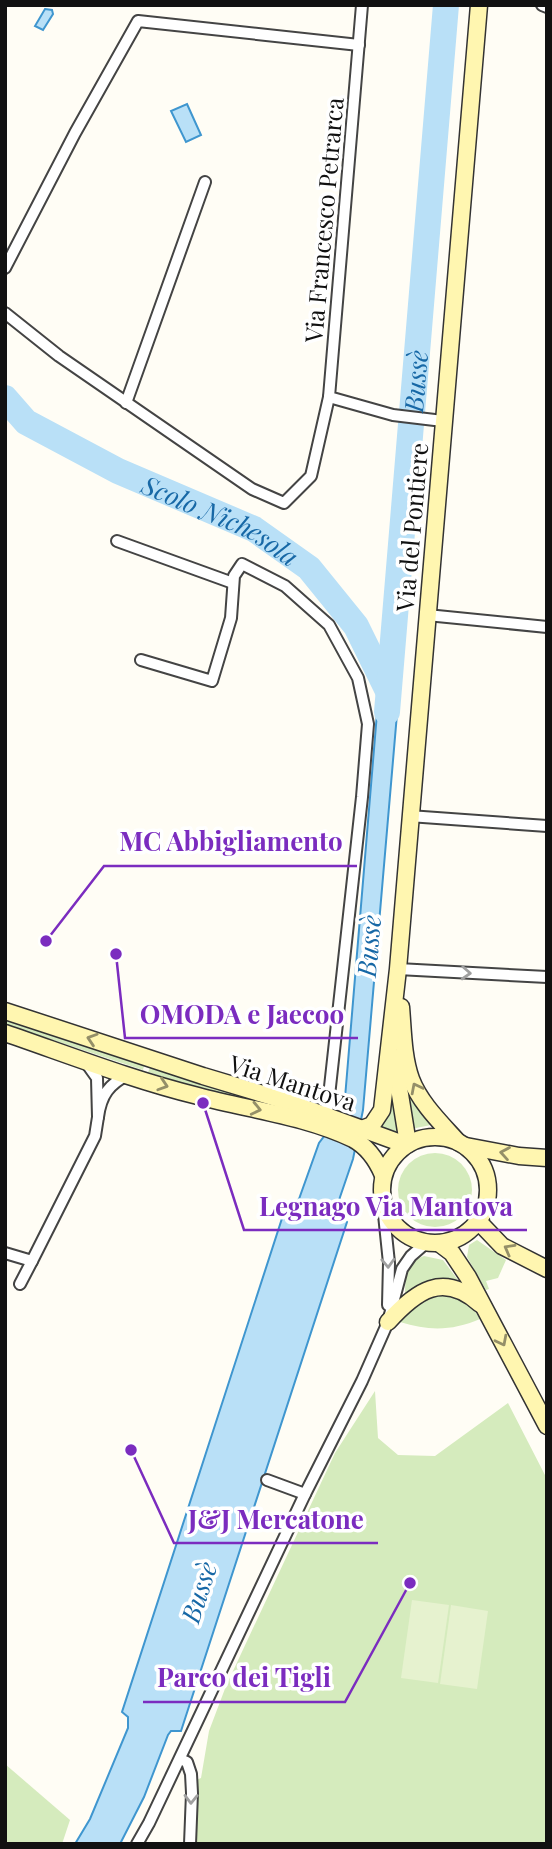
<svg xmlns="http://www.w3.org/2000/svg" width="552" height="1849" font-family="'Playfair Display',serif">
	<style>
		.green { fill: #d5ebbd }
		.pitch { fill: #e6f2cf }
		.water { fill: #b9e0f7; stroke: #3f96cf; stroke-width: 2 }
		.lines { fill: none; stroke-linecap: round; stroke-linejoin: round }
		.river { stroke: #b9e0f7; stroke-width: 26 }
		.street-casing { stroke: #444; stroke-width: 14 }
		.secondary-casing { stroke: #333; stroke-width: 19 }
		.street { stroke: #fff; stroke-width: 10 }
		.secondary { stroke: #fff6b0; stroke-width: 16 }
		.oneway { stroke: #a0a0a0 }
		.oneway2 { stroke: #948f68 }
		.labels { text-anchor: middle; dominant-baseline: central; stroke-width: 7; stroke-linejoin: round; paint-order: stroke }
		.street-label { font-size: 24px; fill: #111; stroke: #fff }
		.water-label { font-size: 26px; font-style: italic; fill: #1768a6; stroke: #fff }
		.leader { fill: none; stroke: #7b2cbf; stroke-width: 2.5 }
		.callout-dot { fill: #7b2cbf; stroke: #fff; stroke-width: 2.5 }
		.callout-label { font-size: 26px; text-anchor: middle; font-weight: bold; fill: #7b2cbf; stroke: #fff; stroke-width: 7; stroke-linejoin: round; paint-order: stroke }
	</style>
	<rect width="100%" height="100%" fill="#fffdf5"/>
	<g class="green">
		<path d="M5 1020 144 1066 143 1070 5 1024Z"/>
		<path d="M150 1068 307 1112 201 1089 148 1072Z"/>
		<path d="M411 1089 436 1124 411 1129 404 1090Z"/>
		<path d="M390 1092H393L399 1132 379 1128 387 1118Z"/>
		<circle cx="435" cy="1190" r="37"/>
		<path d="M477 1240 506 1260 498 1278 486 1281 489 1289 486 1290 467 1257 469 1245Z"/>
		<path d="M424 1256 443 1260 461 1284C439 1282 424 1280 405 1294 405 1278 407 1262 424 1256Z"/>
		<path d="M434 1294C454 1295 469 1299 480 1319 452 1331 429 1331 400 1322L409 1308Z"/>
		<path d="M375 1391 378 1438 398 1455 435 1456 508 1403 547 1479V1844H193L196 1780 201 1778 209 1731 226 1686 335 1453Z"/>
		<path d="M5 1764 70 1820 62 1844H5Z"/>
	</g>
	<g class="pitch">
		<path d="M412 1600 449 1605 438 1683 401 1678Z"/>
		<path d="M451 1605 488 1611 477 1689 440 1684Z"/>
	</g>
	<g class="water">
		<path d="M45 9 52 10 53 14 43 30 35 26Z"/>
		<path d="M187 104 201 135 186 142 171 111Z"/>
		<path d="M380 677 400 679 363 1110 353 1159 338 1203 340 1215 347 1222 181 1731H171L168 1735 144 1797 120 1844H75L90 1819 128 1728V1717L122 1712 287 1203 296 1202 299 1199 319 1143 344 1110Z"/>
	</g>
	<g class="lines">
		<g class="river">
			<path id="s1" d="M5 398 26 422 118 471 254 529 309 568 356 626 388 691"/>
			<path id="s2" d="M387 712 446 5"/>
		</g>
		<g class="street-casing">
			<g id="street">
				<path d="M362 5 329 397 393 415 443 421"/>
				<path d="M542 5 547 7"/>
				<path d="M5 268 75 133 138 21 359 45"/>
				<path d="M5 313 59 356 252 489 284 503 311 476 329 397"/>
				<path d="M126 403 205 182"/>
				<path d="M117 541 233 583"/>
				<path d="M427 615 547 627"/>
				<path d="M141 660 212 681 231 618 234 576 242 564 285 586 329 625 358 678 368 724 362 797 327 1114"/>
				<path d="M409 816 547 826"/>
				<path d="M398 969 547 977"/>
				<path d="M87 1064 97 1078 98 1117C101 1095 109 1084 129 1074"/>
				<path d="M383 1205 389 1263 388 1305"/>
				<path d="M5 1253 32 1261 95 1136 98 1117"/>
				<path d="M20 1284 32 1261"/>
				<path d="M267 1480 305 1494"/>
				<path d="M180 1759 187 1762 191 1774 192 1793 190 1844"/>
				<path d="M137 1844 149 1823 305 1494 362 1381 388 1322 402 1269 411 1256 426 1243"/>
			</g>
		</g>
		<g class="secondary-casing">
			<g id="secondary">
				<path d="M401 1007C403 1030 403 1057 411 1079 420 1103 441 1123 458 1142"/>
				<path d="M5 1011 203 1076 283 1100 406 1145"/>
				<path d="M5 1033C69 1055 133 1080 198 1096 250 1110 305 1116 353 1139 368 1147 377 1161 383 1175"/>
				<path d="M394 1057 408 1144"/>
				<path d="M362 1129 372 1125 382 1110 398 969 479 5"/>
				<circle cx="435" cy="1190" r="53"/>
				<path d="M466 1146 519 1156 547 1158"/>
				<path d="M478 1221 502 1246 547 1269"/>
				<path d="M440 1244 452 1253 468 1277 547 1426"/>
				<path d="M388 1322C416 1291 443 1271 480 1304"/>
			</g>
		</g>
		<use href="#street" class="street"/>
		<use href="#secondary" class="secondary"/>
	</g>
	<defs><path id="oneway-chevron" d="M-2-3.5L2.5 0L-2 3.5" fill="none" stroke-width="1.6" stroke-linecap="round" stroke-linejoin="round" transform="scale(1.75)"/></defs>
	<g class="oneway">
		<use href="#oneway-chevron" transform="translate(466 973) rotate(3)"/>
		<use href="#oneway-chevron" transform="translate(388 1263) rotate(88)"/>
		<use href="#oneway-chevron" transform="translate(191 1799) rotate(91)"/>
	</g>
	<g class="oneway2">
		<use href="#oneway-chevron" transform="translate(92 1039) rotate(-162)"/>
		<use href="#oneway-chevron" transform="translate(163 1085) rotate(18)"/>
		<use href="#oneway-chevron" transform="translate(416 1088) rotate(-117)"/>
		<use href="#oneway-chevron" transform="translate(256 1109) rotate(13)"/>
		<use href="#oneway-chevron" transform="translate(505 1153) rotate(-170)"/>
		<use href="#oneway-chevron" transform="translate(509 1249) rotate(-151)"/>
		<use href="#oneway-chevron" transform="translate(502 1341) rotate(63)"/>
	</g>
	<g class="labels">
		<g class="street-label">
			<text transform="translate(323 220) rotate(-85)">Via Francesco Petrarca</text>
			<text transform="translate(411 527) rotate(-85)">Via del Pontiere</text>
			<text transform="translate(293 1082) rotate(18)">Via Mantova</text>
		</g>
		<g class="water-label">
			<text stroke="none"><textPath href="#s2" startOffset="332">Bussè</textPath></text>
			<text stroke="none"><textPath href="#s1" startOffset="250">Scolo Nichesola</textPath></text>
			<text transform="translate(368 946) rotate(-85)">Bussè</text>
			<text transform="translate(198 1592) rotate(-72)">Bussè</text>
		</g>
	</g>
	<path class="leader" d="M46 941L104 866H357M116 954L125 1038H358M203 1103L244 1230H527M131 1450L174 1543H378M410 1583L345 1702H143"/>
	<g class="callout-dot">
		<circle cx="46" cy="941" r="7"/>
		<circle cx="116" cy="954" r="7"/>
		<circle cx="203" cy="1103" r="7"/>
		<circle cx="131" cy="1450" r="7"/>
		<circle cx="410" cy="1583" r="7"/>
	</g>
	<g class="callout-label">
		<text x="231" y="851">MC Abbigliamento</text>
		<text x="242" y="1024">OMODA e Jaecoo</text>
		<text x="386" y="1216">Legnago Via Mantova</text>
		<text x="276" y="1529">J&amp;J Mercatone</text>
		<text x="244" y="1687">Parco dei Tigli</text>
	</g>
	<rect width="552" height="1849" fill="none" stroke="#111111" stroke-width="14"/>
</svg>
